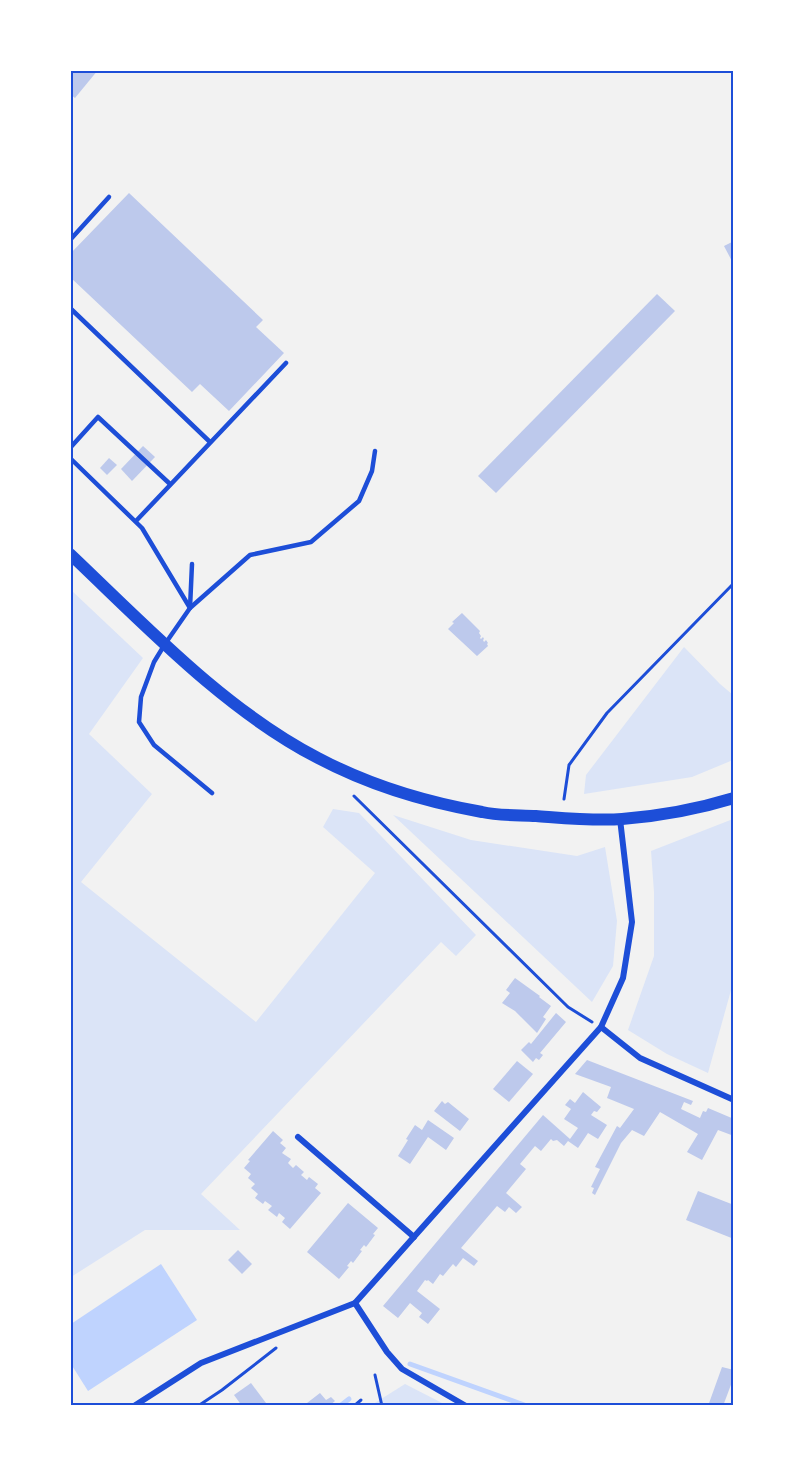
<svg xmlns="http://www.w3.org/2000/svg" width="804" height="1476" font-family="'Noto Sans',sans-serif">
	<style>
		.green { fill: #dbe4f7 }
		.water { fill: #bfd3fe }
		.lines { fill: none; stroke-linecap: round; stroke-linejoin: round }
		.stream { stroke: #bfd3fe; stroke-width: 5 }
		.building { fill: #bdc9ec }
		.path { stroke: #1d4ed8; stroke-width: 3 }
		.service { stroke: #1d4ed8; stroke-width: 4.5 }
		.minor { stroke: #1d4ed8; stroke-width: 6 }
		.secondary { stroke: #1d4ed8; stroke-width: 12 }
		.neatline { fill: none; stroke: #1d4ed8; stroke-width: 2 }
	</style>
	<rect width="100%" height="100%" fill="#f2f2f2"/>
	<g class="green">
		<path d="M71 590 143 658 89 734 152 794 81 882 256 1022 375 873 323 827 333 809 359 813 476 935 456 956 441 942 201 1194 240 1230H145L71 1277Z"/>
		<path d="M684 647 720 684 733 695V760L692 777 584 794 586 775Z"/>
		<path d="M393 815 471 840 577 856 605 847 617 921 613 966 592 1002Z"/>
		<path d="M733 819V983L708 1073 667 1054 628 1030 654 956V892L651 851Z"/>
		<path d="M405 1384 446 1405 370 1406Z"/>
	</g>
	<path class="water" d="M161 1264 197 1320 88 1391 71 1364V1324Z"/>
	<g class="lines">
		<g class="stream">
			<path d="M410 1364 527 1406"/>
			<path d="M340 1406 349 1399"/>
		</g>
	</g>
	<g class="building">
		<path d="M70 70H98L75 98 70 94Z"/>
		<path d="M129 193 263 320 256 327 284 353 229 411 200 384 192 392 70 277V254Z"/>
		<path d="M734 241V265L724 246Z"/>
		<path d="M657 294 675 311 496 493 478 476Z"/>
		<path d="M143 446 155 457 132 481 121 469Z"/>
		<path d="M109 458 117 465 107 475 100 468Z"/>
		<path d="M462 613 480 631 479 633 481 636 480 638 481 639 483 637 484 639 483 640 484 642 486 640 488 643 487 644 488 646 477 656 448 629 454 623 452 622Z"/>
		<path d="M515 978 540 996 539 997 551 1006 543 1017 546 1019 537 1033 515 1011 502 1003 510 993 506 990Z"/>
		<path d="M556 1013 566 1022 540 1053 543 1055 539 1060 536 1058 533 1062 521 1050 529 1042 531 1044Z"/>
		<path d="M587 1060 693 1101 691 1105 684 1102 681 1109 700 1118 703 1111 706 1112 708 1108 734 1119V1136L718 1130 702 1160 687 1152 698 1134 660 1112 644 1136 632 1130 621 1143 595 1195 592 1193 594 1188 591 1187 600 1169 595 1167 617 1126 620 1128 634 1109 607 1098 611 1087 575 1074Z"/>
		<path d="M517 1061 533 1074 509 1102 493 1089Z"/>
		<path d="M583 1092 601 1107 597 1112 594 1111 591 1115 607 1125 598 1139 588 1133 578 1148 568 1141 564 1146 557 1140 553 1141 551 1139 541 1151 535 1146 520 1164 526 1169 506 1193 522 1207 516 1213 509 1207 505 1212 497 1206 461 1248 478 1261 474 1266 463 1258 456 1267 453 1264 443 1276 440 1274 433 1284 428 1280 427 1281 425 1280 417 1291 440 1309 428 1324 419 1317 422 1313 410 1303 398 1318 383 1306 543 1115 570 1139 578 1128 564 1119 571 1109 565 1105 570 1099 575 1103Z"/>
		<path d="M442 1101 445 1104 448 1102 469 1119 460 1131 434 1111Z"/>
		<path d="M428 1120 454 1138 446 1150 428 1137 410 1164 398 1156 408 1140 406 1139 415 1125 422 1130Z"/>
		<path d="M273 1131 283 1140 280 1143 286 1148 282 1153 291 1159 288 1163 293 1168 296 1165 304 1172 301 1175 307 1180 309 1177 318 1184 315 1188 321 1193 290 1229 282 1222 285 1218 279 1213 277 1217 268 1210 272 1206 265 1201 263 1204 255 1198 258 1194 251 1188 255 1184 248 1178 251 1174 244 1168 250 1161 248 1160Z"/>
		<path d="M698 1191 734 1205V1239L686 1220Z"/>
		<path d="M348 1203 378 1228 373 1234 375 1235 366 1247 364 1245 360 1250 362 1251 353 1263 351 1261 347 1266 349 1267 339 1279 307 1252Z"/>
		<path d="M238 1250 252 1264 242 1274 228 1260Z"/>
		<path d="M722 1367 734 1370V1383L732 1382 723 1406H708Z"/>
		<path d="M251 1383 266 1403 264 1406H242L234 1395Z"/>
		<path d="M320 1393 326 1400 331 1397 335 1401 329 1406H309L307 1403Z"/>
	</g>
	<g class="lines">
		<g class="path">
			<path d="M354 796 568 1007 592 1022"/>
			<path d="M564 799 569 765 607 713 734 583"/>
			<path d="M375 1375 382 1406"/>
			<path d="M198 1406 222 1390 276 1348"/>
			<path d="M354 1406 361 1400"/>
		</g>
		<g class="service">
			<path d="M70 240 109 197"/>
			<path d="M70 308 210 442"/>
			<path d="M70 448 98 417 170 484"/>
			<path d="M70 458 142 528 190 608 250 555 311 542 359 501 372 471 375 451"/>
			<path d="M136 521 286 363"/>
			<path d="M192 564 190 608 165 644 154 662 141 697 139 722 154 745 212 793"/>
		</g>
		<g class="minor">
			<path d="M601 1027 640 1058 734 1100"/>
			<path d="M298 1137 414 1237"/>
			<path d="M355 1303 387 1352 402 1369 466 1406"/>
			<path d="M134 1406 201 1363 355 1303 601 1027 623 978 632 922 620 819"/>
		</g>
		<path class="secondary" d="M70 554C146 626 225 710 318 758 369 785 425 802 482 812 499 816 518 815 536 816 564 818 594 821 622 819 660 816 698 809 734 798"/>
	</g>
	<rect width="804" height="1476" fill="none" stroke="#ffffff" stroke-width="144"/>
	<rect x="72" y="72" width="660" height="1332" class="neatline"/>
</svg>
